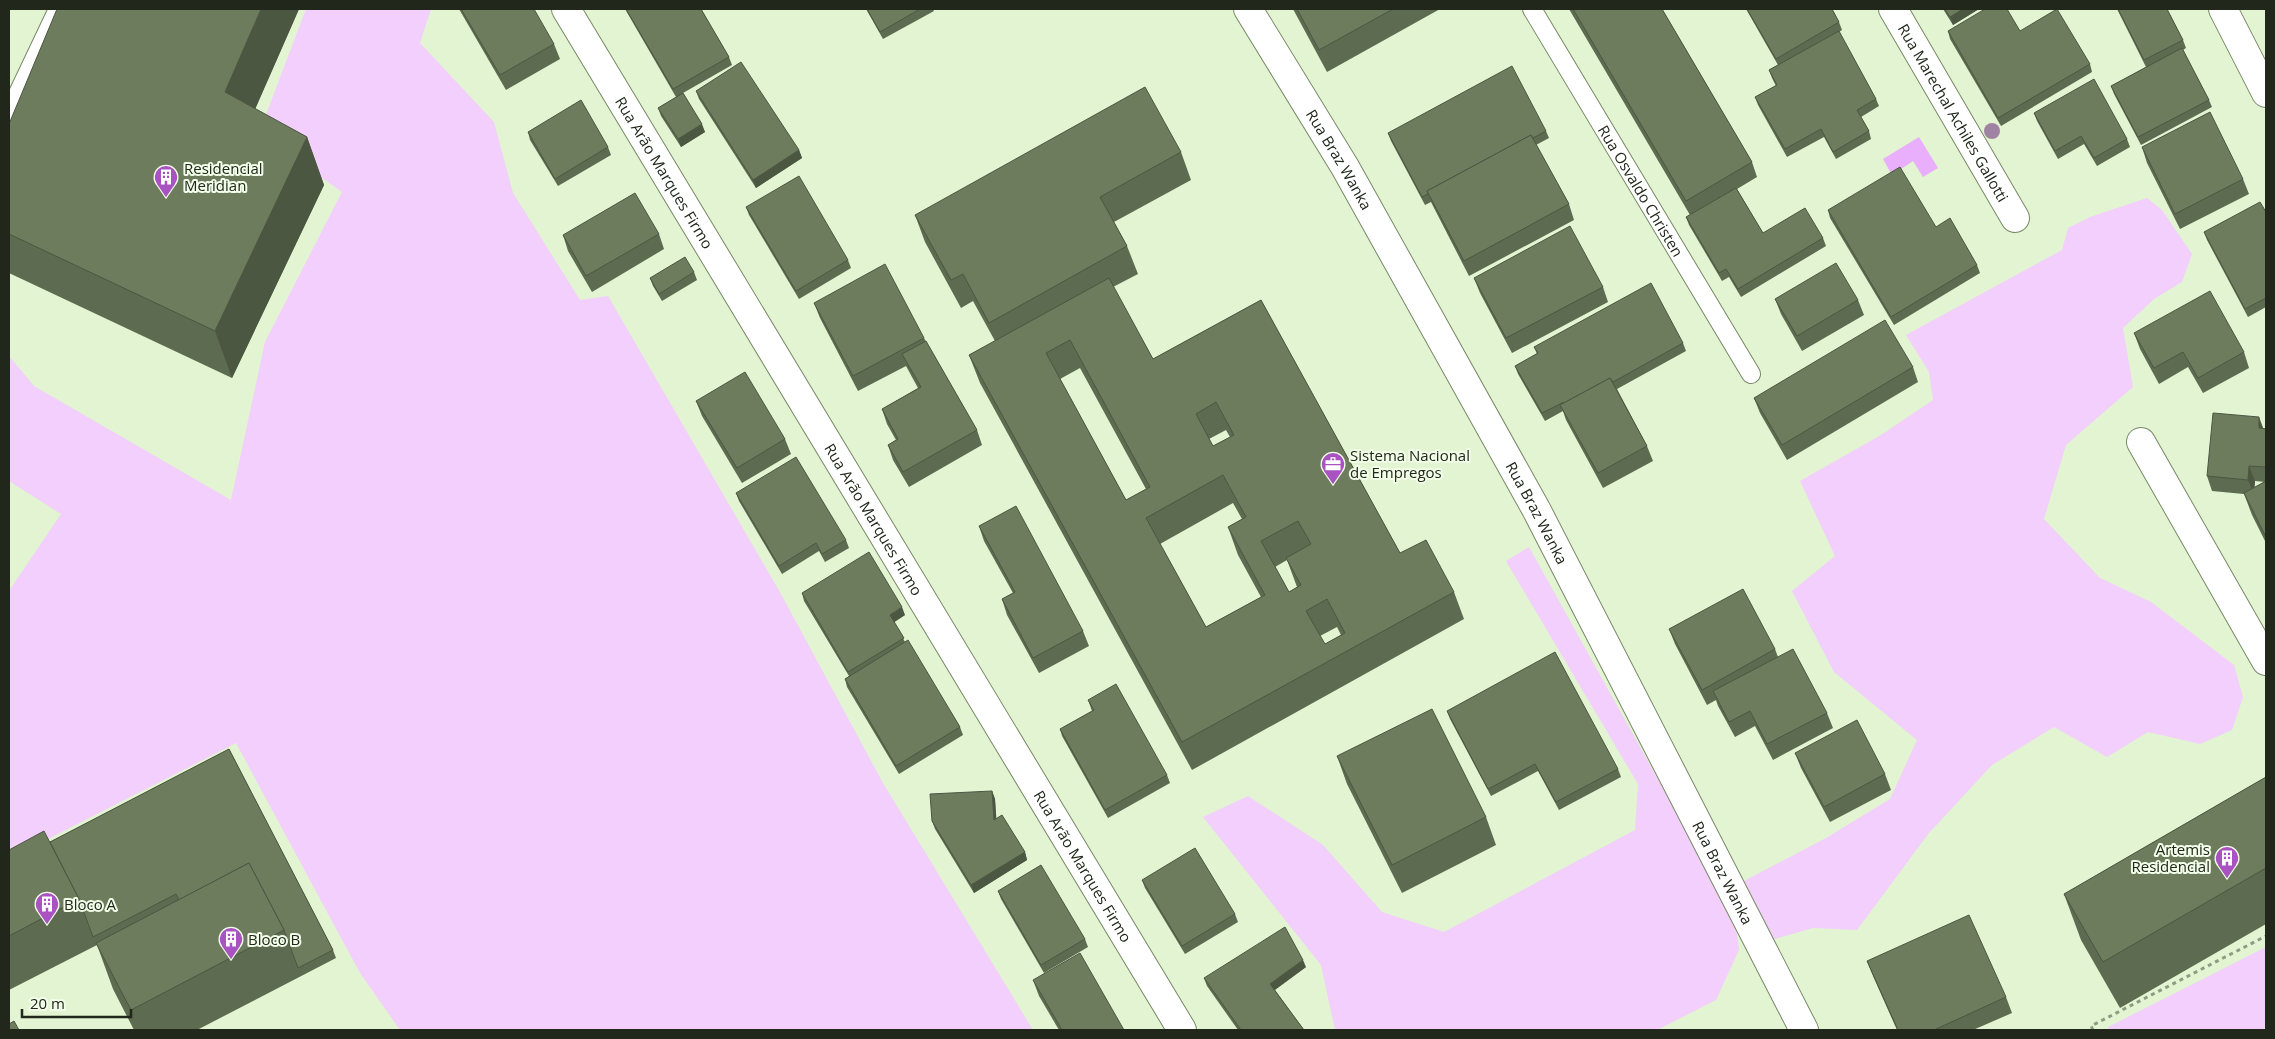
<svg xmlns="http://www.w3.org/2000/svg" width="2275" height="1039" font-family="'Open Sans',sans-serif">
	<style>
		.green { fill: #f2cffd }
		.water { fill: #e9aefc }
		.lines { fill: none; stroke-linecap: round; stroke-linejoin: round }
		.service-casing { stroke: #788868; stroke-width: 20 }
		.minor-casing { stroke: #788868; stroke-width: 30 }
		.path { stroke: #8f9c83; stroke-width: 3; stroke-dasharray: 4 4; stroke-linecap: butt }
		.service { stroke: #fff; stroke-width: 18 }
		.minor { stroke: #fff; stroke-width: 28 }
		.tree { fill: #a082a3 }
		.wall { fill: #5d6b50; fill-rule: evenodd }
		.shaded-wall { fill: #4c5741 }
		.building { fill: #6c7c5d; stroke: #4c5741; fill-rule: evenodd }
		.labels { text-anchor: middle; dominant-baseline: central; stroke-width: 4; stroke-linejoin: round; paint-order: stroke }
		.street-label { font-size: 15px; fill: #21271b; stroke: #f3fee9 }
		.poi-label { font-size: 15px; fill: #21271b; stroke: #f3fee9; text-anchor: start }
	</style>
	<rect width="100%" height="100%" fill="#e2f4d1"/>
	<g class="green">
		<path d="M306 9H431L420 43 494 122 513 193 580 300 608 296 781 594 883 783 1033 1030H400L360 973 236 743 9 859V591L61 514 9 481V356L34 386 231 500 265 342 342 192 259 133Z"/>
		<path d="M2147 198 2162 210 2192 254 2182 282 2154 299 2123 328 2133 387 2066 445 2044 519 2100 578 2151 602 2234 665 2243 697 2232 730 2200 744 2148 732 2107 757 2054 727 1992 765 1929 833 1857 930 1813 928 1768 941 1744 893V881L1826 838 1890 799 1917 740 1834 672 1792 591 1835 556 1800 481 1881 435 1933 400 1929 372 1906 335 2062 250 2068 228 2090 217Z"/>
		<path d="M1529 547 1735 918 1739 950 1716 1000 1657 1030H1335L1321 965 1203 817 1248 796 1323 845 1382 912 1444 932 1635 830 1638 784 1506 561Z"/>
		<path d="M2266 947V1030H2109L2108 1027Z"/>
	</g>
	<path class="water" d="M1919 137 1938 168 1923 177 1913 161 1892 175 1883 159Z"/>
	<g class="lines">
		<g class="service-casing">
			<g id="service">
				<path id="s1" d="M1532 9 1751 374"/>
				<path d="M9 112 58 9"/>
			</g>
		</g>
		<g class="minor-casing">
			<g id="minor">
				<path id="s2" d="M566 9 1182 1030"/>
				<path id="s3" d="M1248 9 1345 167 1536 509 1804 1030"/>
				<path id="s4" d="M1893 9 2015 218"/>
				<path d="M2223 9 2266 93"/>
				<path d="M2141 442 2266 661"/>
			</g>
		</g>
		<path class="path" d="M2093 1030 2091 1026 2266 936"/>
		<use href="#service" class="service"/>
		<use href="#minor" class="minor"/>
	</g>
	<circle class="tree" cx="1992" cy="131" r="8"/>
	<g class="wall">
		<path d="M299 9 255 109 307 137 324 185 232 378 9 273V124Z"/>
		<path d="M459 9H461L554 44 560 59 506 90Z"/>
		<path d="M625 9H701L729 57 732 65 683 93 705 132 681 147 661 116 658 108 676 97Z"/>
		<path d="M866 9H933L934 11 883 39Z"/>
		<path d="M1293 9H1440L1327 72Z"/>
		<path d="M1569 9H1662L1752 162 1757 177 1737 189 1763 233 1823 238 1826 246 1741 297 1729 277 1722 281 1689 225 1686 217 1690 215Z"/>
		<path d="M1746 9H1832L1839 22 1842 30 1839 32 1876 99 1879 106 1861 117 1869 131 1871 139 1836 159 1824 137 1787 157 1758 105 1755 97 1776 86 1772 78 1769 70 1778 65Z"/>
		<path d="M1943 9H1979L1953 25Z"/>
		<path d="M2117 9H2167L2183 40 2186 48 2183 50 2209 100 2212 107 2141 145 2114 94 2111 86 2146 67Z"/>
		<path d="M1948 31H2020L2090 64 2092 72 2001 126 1950 39Z"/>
		<path d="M696 91 799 150 802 158 756 188 699 99Z"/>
		<path d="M2034 113 2127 139 2130 147 2097 166 2084 144 2058 159 2037 121Z"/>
		<path d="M1546 131 1549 138 1536 145 1569 204 1574 220 1469 276 1433 206 1431 202 1425 205 1391 141 1388 133Z"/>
		<path d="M528 132 608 147 611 155 558 186 530 140Z"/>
		<path d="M2142 147 2243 179 2249 194 2180 229 2147 163Z"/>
		<path d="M1181 152 1191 180 1114 222 1127 246 1138 274 1113 287 1153 359 1261 300 1400 553 1454 592 1464 619 1192 770 980 383 969 355 995 341 973 301 961 308 925 242 915 215ZM1080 368 1146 489 1126 500 1060 379ZM1226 430 1230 437 1213 446 1209 439ZM1233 503 1242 519 1228 527 1238 555 1261 597 1206 627 1160 544ZM1287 560 1297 587 1289 592 1275 567ZM1337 627 1341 635 1325 644 1320 636Z"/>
		<path d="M746 207 848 260 851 268 799 299 749 215Z"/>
		<path d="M1828 210 1977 265 1980 273 1894 325 1830 218Z"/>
		<path d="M2266 212V307L2248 317 2207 240 2204 232Z"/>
		<path d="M659 234 664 249 592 292 568 251 563 235Z"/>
		<path d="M694 272 697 280 662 301 653 286 650 278Z"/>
		<path d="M1474 278 1603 287 1608 302 1512 353 1480 293Z"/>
		<path d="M1775 299 1858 300 1864 315 1802 351 1781 314Z"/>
		<path d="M814 303 924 338 977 430 982 445 909 487 893 460 888 445 896 440 887 424 882 409 918 388 906 366 858 391 820 318Z"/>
		<path d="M2134 333 2244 352 2249 368 2203 393 2188 367 2159 384 2140 349Z"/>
		<path d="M1683 343 1686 351 1617 389 1647 446 1653 461 1603 488 1566 420 1563 411 1545 421 1518 374 1515 366 1537 354 1534 347Z"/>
		<path d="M1913 367 1918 382 1787 460 1760 413 1754 398Z"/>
		<path d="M696 401 785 439 791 454 742 483 702 416Z"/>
		<path d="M2263 428 2266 429V543L2252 515 2244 494 2212 491 2207 476ZM2255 481 2265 482 2254 488Z"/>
		<path d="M736 493 846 540 849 548 825 562 819 551 782 574 739 501Z"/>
		<path d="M979 526 1083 631 1089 646 1039 673 1007 615 1002 599 1013 593 984 541Z"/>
		<path d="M802 593 905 615 894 622 905 642 960 727 963 735 899 774 847 687 845 679 849 676 804 601Z"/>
		<path d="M1669 629 1775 649 1778 657 1827 713 1833 728 1773 760 1755 726 1735 737 1718 706 1716 700 1707 705 1675 644Z"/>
		<path d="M1088 700 1167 775 1170 783 1108 818 1062 736 1060 729 1092 711Z"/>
		<path d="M1447 711 1618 769 1621 777 1559 810 1538 771 1491 796 1450 719Z"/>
		<path d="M229 749 333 950 336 958 197 1030H134L113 989 97 945 9 990V850L50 842Z"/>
		<path d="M1795 753 1885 774 1891 790 1830 822 1801 768Z"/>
		<path d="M1337 756 1486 817 1496 845 1402 893 1347 784Z"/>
		<path d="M2266 777V924L2120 1008 2081 940 2064 894Z"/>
		<path d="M992 791 995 799 996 819 1025 852 1027 860 974 893 935 829 932 821Z"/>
		<path d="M1142 880 1235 914 1238 922 1185 954 1145 888Z"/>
		<path d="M998 891 1085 939 1088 947 1044 973 1001 899Z"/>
		<path d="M1867 961 2006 997 2012 1013 1973 1030H1897L1873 976Z"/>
		<path d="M1306 967 1275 990 1304 1030H1238L1207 986 1204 978Z"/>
		<path d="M1033 980 1124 1030H1059L1039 996Z"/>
	</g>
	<g class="shaded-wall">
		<path d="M261 9H299L242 139 225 92Z"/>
		<path d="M1963 9H1979L1953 25 1950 17Z"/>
		<path d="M702 124 705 132 681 147 678 139Z"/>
		<path d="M307 137 324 185 232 378 215 331Z"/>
		<path d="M799 150 802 158 756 188 753 180Z"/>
		<path d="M2259 417 2265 433 2259 428Z"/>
		<path d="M2249 466 2255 481 2254 495 2248 480Z"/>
		<path d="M902 607 905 615 893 623 890 615Z"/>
		<path d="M992 791 995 799 997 828 994 820Z"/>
		<path d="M1025 852 1027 860 974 893 971 885Z"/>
		<path d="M1303 960 1306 967 1273 991 1270 984Z"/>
	</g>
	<g class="building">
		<path d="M57 9H261L225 92 307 137 215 331 9 234V124Z"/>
		<path d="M461 9H534L554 44 500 75Z"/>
		<path d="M626 9H701L729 57 673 89Z"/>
		<path d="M867 9H920L880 32Z"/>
		<path d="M1297 9H1393L1319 50Z"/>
		<path d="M1573 9H1662L1752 162 1686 201Z"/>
		<path d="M1747 9H1832L1839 22 1776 59Z"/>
		<path d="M1945 9H1963L1950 17Z"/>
		<path d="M1985 9H2007L2020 31 2057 9 2090 64 1998 118 1948 31Z"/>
		<path d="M2118 9H2167L2183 40 2144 60Z"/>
		<path d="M1839 31 1876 99 1857 110 1869 131 1833 152 1821 129 1785 149 1755 97 1777 85 1769 70Z"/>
		<path d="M2182 48 2209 100 2138 137 2111 86Z"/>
		<path d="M741 62 799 150 753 180 696 91Z"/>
		<path d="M1512 66 1546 131 1533 138 1531 135 1427 191 1428 194 1422 197 1388 133Z"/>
		<path d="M2094 79 2127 139 2094 158 2081 136 2055 151 2034 113Z"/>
		<path d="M1145 87 1181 152 1100 197 1127 246 989 323 963 274 951 280 915 215Z"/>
		<path d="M683 93 702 124 678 139 658 108Z"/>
		<path d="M581 100 608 147 555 179 528 132Z"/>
		<path d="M2210 112 2243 179 2175 214 2142 147Z"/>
		<path d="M1531 135 1569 204 1464 261 1427 191Z"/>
		<path d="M1900 167 1936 227 1950 218 1977 265 1891 317 1828 210Z"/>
		<path d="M799 176 848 260 796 291 746 207Z"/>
		<path d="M1736 188 1763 233 1805 208 1823 238 1738 289 1726 269 1719 273 1686 217Z"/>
		<path d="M635 193 659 234 586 276 563 235Z"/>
		<path d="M2260 202 2266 212V298L2245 309 2204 232Z"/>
		<path d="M1570 226 1603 287 1506 338 1474 278Z"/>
		<path d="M685 257 694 272 659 294 650 278Z"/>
		<path d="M1836 263 1858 300 1797 336 1775 299Z"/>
		<path d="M885 264 924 338 853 376 814 303Z"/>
		<path d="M1109 278 1153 359 1261 300 1400 553 1426 540 1454 592 1182 742 969 355ZM1070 340 1150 487 1126 500 1046 353ZM1216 402 1234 435 1213 446 1196 414ZM1223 475 1246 517 1228 527 1265 595 1206 627 1146 518ZM1298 521 1311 544 1286 558 1301 585 1289 592 1261 541ZM1327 599 1345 633 1325 644 1306 611Z"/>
		<path d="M1651 283 1683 343 1613 382 1610 378 1564 403V402L1542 413 1515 366 1538 353 1534 347Z"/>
		<path d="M2210 291 2244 352 2198 378 2183 352 2154 368 2134 333Z"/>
		<path d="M1885 320 1913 367 1782 445 1754 398Z"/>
		<path d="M926 341 977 430 903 472 888 445 898 439 882 409 921 387 902 354Z"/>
		<path d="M745 372 785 439 737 468 696 401Z"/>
		<path d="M1610 378 1647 446 1598 473 1560 405Z"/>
		<path d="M2213 413 2259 417V428L2266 429V467L2249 466 2248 480 2207 476Z"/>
		<path d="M796 457 846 540 822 554 816 543 779 566 736 493Z"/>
		<path d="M2266 481V537L2244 493Z"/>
		<path d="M1016 506 1083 631 1033 658 1002 599 1015 592 979 526Z"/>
		<path d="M869 552 902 607 890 615 904 638 848 672 802 593Z"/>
		<path d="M1743 589 1775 649 1702 690 1669 629Z"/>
		<path d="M908 640 960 727 896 766 845 679Z"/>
		<path d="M1793 649 1827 713 1767 744 1750 711 1729 722 1713 691Z"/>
		<path d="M1555 652 1618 769 1556 802 1535 764 1488 789 1447 711Z"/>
		<path d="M1116 684 1167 775 1105 810 1060 729 1094 710 1088 700Z"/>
		<path d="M1432 709 1486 817 1392 865 1337 756Z"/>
		<path d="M1857 720 1885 774 1824 807 1795 753Z"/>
		<path d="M229 749 333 950 298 968 284 930 249 863 179 900 176 894 93 937 79 899 50 842Z"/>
		<path d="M2266 777V868L2103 962 2064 894Z"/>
		<path d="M992 791 994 820 1002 815 1025 852 971 885 932 821 930 794Z"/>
		<path d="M44 831 79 899 9 936V850Z"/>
		<path d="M1195 848 1235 914 1182 946 1142 880Z"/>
		<path d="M249 863 284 930 131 1010 96 943Z"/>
		<path d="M1041 865 1085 939 1041 965 998 891Z"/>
		<path d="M1969 915 2006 997 1934 1030H1898L1867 961Z"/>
		<path d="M1285 927 1303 960 1270 984 1304 1030H1241L1204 978Z"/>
		<path d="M1080 953 1124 1030H1062L1033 980Z"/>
		<path d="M14 1021 19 1030H9V1024Z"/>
	</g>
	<defs>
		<g id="building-pin" transform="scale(1.25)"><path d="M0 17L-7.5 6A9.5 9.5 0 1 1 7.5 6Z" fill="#a853c1" stroke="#f3fee9"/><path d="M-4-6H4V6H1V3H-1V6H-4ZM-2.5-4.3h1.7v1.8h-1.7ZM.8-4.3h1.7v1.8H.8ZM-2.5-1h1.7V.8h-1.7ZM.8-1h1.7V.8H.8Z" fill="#fff"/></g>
		<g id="office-pin" transform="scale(1.25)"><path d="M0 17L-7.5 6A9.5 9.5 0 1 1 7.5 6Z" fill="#a853c1" stroke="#f3fee9"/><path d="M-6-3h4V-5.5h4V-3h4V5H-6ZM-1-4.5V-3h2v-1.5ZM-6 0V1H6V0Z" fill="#fff"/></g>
	</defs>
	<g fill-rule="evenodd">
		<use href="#building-pin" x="166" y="177"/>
		<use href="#office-pin" x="1333" y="464"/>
		<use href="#building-pin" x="2227" y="858"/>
		<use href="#building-pin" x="47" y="904"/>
		<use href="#building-pin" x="231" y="939"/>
	</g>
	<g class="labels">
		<g class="street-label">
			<text stroke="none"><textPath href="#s4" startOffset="120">Rua Marechal Achiles Gallotti</textPath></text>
			<text stroke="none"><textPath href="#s3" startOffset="176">Rua Braz Wanka</textPath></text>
			<text stroke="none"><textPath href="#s2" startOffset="191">Rua Arão Marques Firmo</textPath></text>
			<text stroke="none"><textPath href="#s1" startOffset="212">Rua Osvaldo Christen</textPath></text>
			<text stroke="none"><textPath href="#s3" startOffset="581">Rua Braz Wanka</textPath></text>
			<text stroke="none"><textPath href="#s2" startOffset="596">Rua Arão Marques Firmo</textPath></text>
			<text stroke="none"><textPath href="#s2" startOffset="1001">Rua Arão Marques Firmo</textPath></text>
			<text stroke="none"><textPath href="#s3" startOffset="986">Rua Braz Wanka</textPath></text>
		</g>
		<g class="poi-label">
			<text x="184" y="168">Residencial<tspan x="184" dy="17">Meridian</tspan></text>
			<text x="1350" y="455">Sistema Nacional<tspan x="1350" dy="17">de Empregos</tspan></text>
			<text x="2210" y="849" text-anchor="end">Artemis<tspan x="2210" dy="17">Residencial</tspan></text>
			<text x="64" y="904">Bloco A</text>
			<text x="248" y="939">Bloco B</text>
		</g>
	</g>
	<rect width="2275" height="1039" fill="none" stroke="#21271b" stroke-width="20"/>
	<path d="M22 1009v8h109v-8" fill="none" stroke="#21271b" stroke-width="2.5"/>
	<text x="30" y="1009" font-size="15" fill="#21271b" stroke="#f3fee9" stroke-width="4" paint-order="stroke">20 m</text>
</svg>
